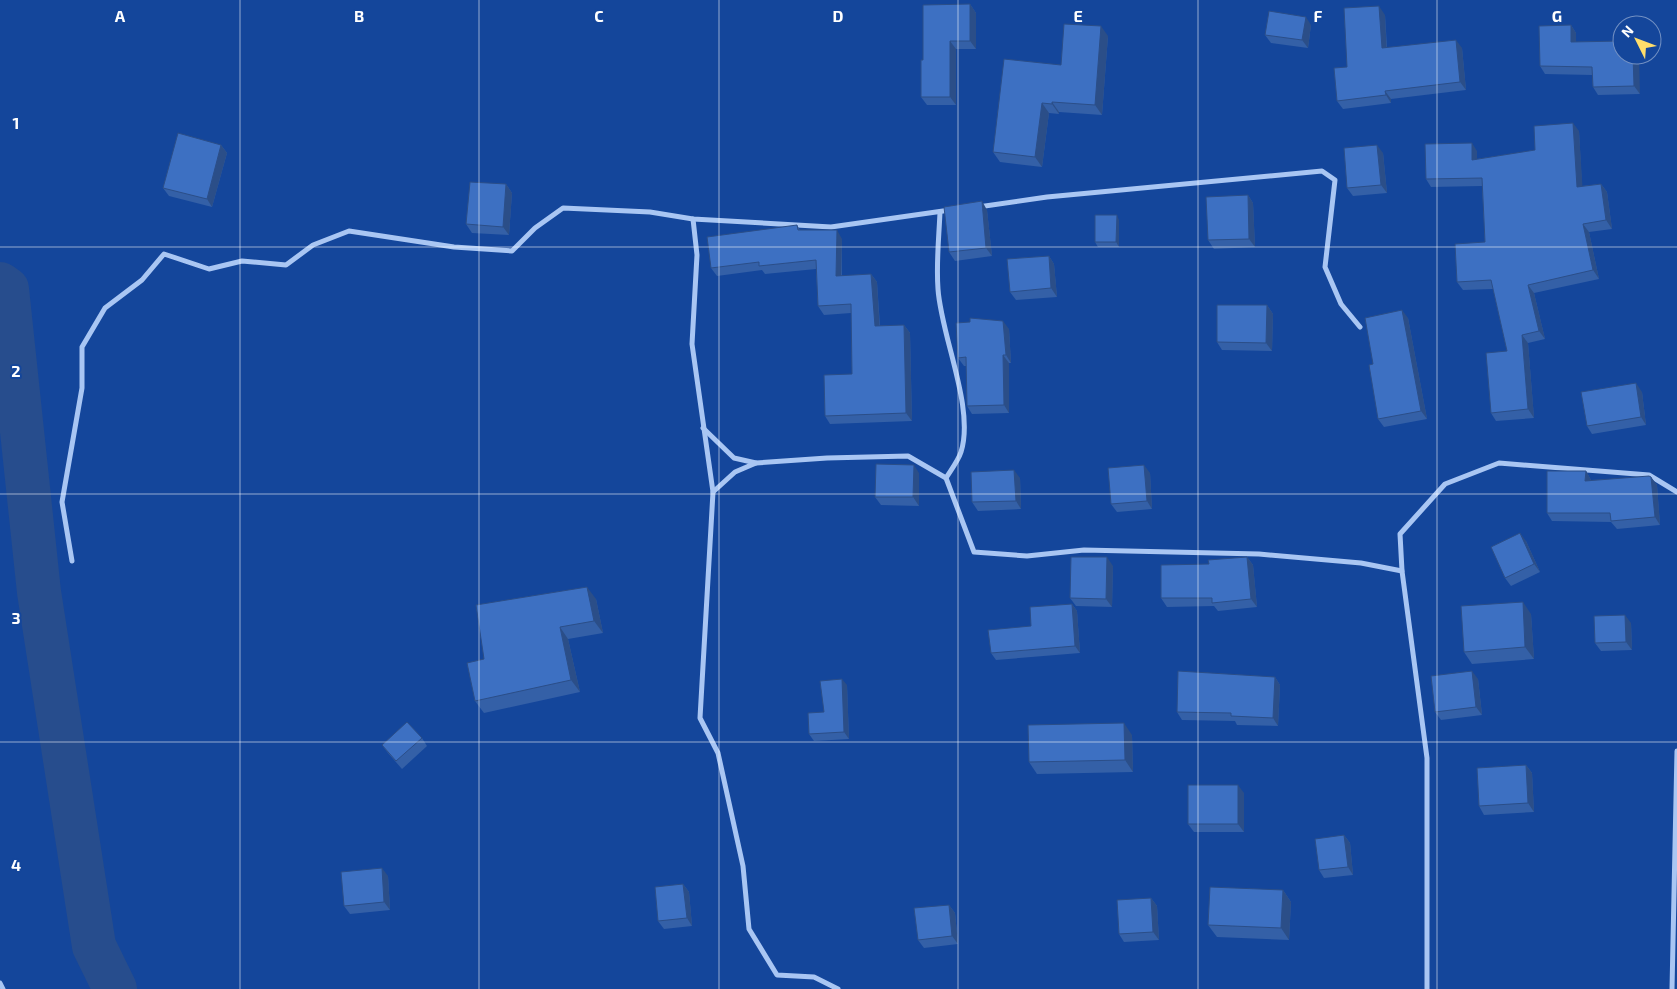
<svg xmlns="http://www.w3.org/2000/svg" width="1677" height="989" font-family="'Exo 2',sans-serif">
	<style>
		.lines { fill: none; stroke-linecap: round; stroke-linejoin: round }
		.river { stroke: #274d8d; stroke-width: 44 }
		.street { stroke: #a9c6f3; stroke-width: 5 }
		.wall { fill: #3460a7 }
		.shaded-wall { fill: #2b4e88 }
		.building { fill: #3d70c2; stroke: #2b4e88 }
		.grid { fill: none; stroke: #fff; stroke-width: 1; stroke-opacity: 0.55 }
		.grid-label { font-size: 16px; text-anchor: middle; font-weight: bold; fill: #fff; stroke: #14469b; stroke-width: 4; stroke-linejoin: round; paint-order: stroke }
	</style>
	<rect width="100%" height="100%" fill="#14469b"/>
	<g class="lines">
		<path class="river" d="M0 284 7 289 39 592 94 946 115 989"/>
		<g class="street">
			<path d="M978 207 1047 197 1322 171 1335 180 1325 267 1341 304 1360 327"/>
			<path d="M940 212C939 237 936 263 938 289 941 336 975 408 961 452 958 461 951 470 946 478"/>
			<path d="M693 219 697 255 692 344 713 492 700 718 718 753 743 866 749 929 777 975 814 977 838 989"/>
			<path d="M703 428 734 458 756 463 827 458 908 456 946 478 974 552 1027 556 1084 550 1259 554 1361 563 1402 571"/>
			<path d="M713 492 735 472 756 463"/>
			<path d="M72 561 62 502 82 388V347L105 308 142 280 164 254 209 269 242 261 286 265 313 245 349 231 454 247 512 251 535 228 563 208 650 212 693 219 831 227 950 210"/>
			<path d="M0 983 3 989"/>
			<path d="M1427 989V758L1402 571 1400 534 1445 484 1499 463 1649 475 1677 492"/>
			<path d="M1672 989 1677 751"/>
		</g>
	</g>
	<g class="wall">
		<path d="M970 4 976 13V49H956V105H927L921 97 923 60Z"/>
		<path d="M1385 15 1387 47 1462 48 1466 90 1391 99V103L1343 109 1337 101 1347 67Z"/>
		<path d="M1311 25 1308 48 1271 43 1265 35Z"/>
		<path d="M1571 25 1576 33V42L1622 41 1640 94 1598 95 1593 87 1592 75 1545 74 1540 66Z"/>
		<path d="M1108 36 1102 115 1059 112V114L1049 113 1042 167 1000 162 993 152 1061 65Z"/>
		<path d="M1579 131 1582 186 1601 184 1607 192 1612 229 1589 232 1599 279 1534 293 1545 339 1528 343 1534 418 1496 421 1491 413 1507 351 1493 289 1463 290 1457 282 1485 242 1482 186 1431 187 1426 179 1477 151V159L1535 150Z"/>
		<path d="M221 145 227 153 212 207 169 196 163 188Z"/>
		<path d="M1383 153 1387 193 1353 196 1347 188Z"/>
		<path d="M506 184 512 193 509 235 472 233 466 224Z"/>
		<path d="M1248 195 1253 203 1255 247 1214 249 1208 240Z"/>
		<path d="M987 210 992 256 955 261 949 252Z"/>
		<path d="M1119 220V247H1098L1095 242Z"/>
		<path d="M797 225 800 230 842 239V276L871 274 877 282 880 326 904 325 910 333 912 421 830 424 825 416 852 374 851 313 824 315 818 306 816 269 765 274 762 270 717 276 711 268Z"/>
		<path d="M1049 256 1054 264 1057 297 1016 300 1010 292Z"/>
		<path d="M1267 305 1273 314 1272 351 1222 350 1217 342Z"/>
		<path d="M1408 318 1427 419 1384 427 1378 419 1373 364Z"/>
		<path d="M970 322 1009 329 1011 363H1009V413L972 414 967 406 966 366H964L958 358Z"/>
		<path d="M1642 392 1646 425 1592 434 1587 426Z"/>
		<path d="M1586 471 1591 480 1651 477 1657 485 1660 525 1617 529 1611 522 1552 521 1547 513Z"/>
		<path d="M919 473V506L881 505 875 497Z"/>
		<path d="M1150 473 1152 509 1117 512 1111 504Z"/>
		<path d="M1020 478 1021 509 978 511 972 502Z"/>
		<path d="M1526 541 1540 572 1511 586 1505 578Z"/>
		<path d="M1247 557 1253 565 1257 607 1218 611 1214 606 1167 607 1161 598 1209 564Z"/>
		<path d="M1113 566 1112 607 1076 606 1070 598Z"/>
		<path d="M596 599 603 633 568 639 580 692 484 713 475 701 484 659Z"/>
		<path d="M1072 604 1077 611 1080 653 996 660 991 653 1031 626Z"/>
		<path d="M1531 614 1534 659 1472 664 1464 652Z"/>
		<path d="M1631 623 1632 650 1601 651 1595 643Z"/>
		<path d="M1275 677 1280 685 1278 726 1237 725 1235 721 1182 720 1177 712Z"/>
		<path d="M1478 679 1482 715 1441 720 1435 712Z"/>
		<path d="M847 685 849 739 814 741 809 734Z"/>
		<path d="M1132 735 1133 772 1037 774 1029 762Z"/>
		<path d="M422 738 427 746 402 769 388 753 382 745Z"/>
		<path d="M1526 765 1532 773 1534 812 1484 815 1479 806Z"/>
		<path d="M1244 793V832H1194L1188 824Z"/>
		<path d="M1344 835 1350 843 1353 875 1324 878 1319 870Z"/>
		<path d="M388 876 390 910 350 914 344 906Z"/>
		<path d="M683 884 689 892 692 926 664 929 658 921Z"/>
		<path d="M1283 890 1291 902 1289 940 1217 937 1208 925Z"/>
		<path d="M1151 898 1157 906 1159 940 1124 942 1119 934Z"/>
		<path d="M949 905 955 913 958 944 924 948 918 940Z"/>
	</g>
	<g class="shaded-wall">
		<path d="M970 4 976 13V49L970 41Z"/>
		<path d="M1379 6 1385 15 1387 56 1382 48Z"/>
		<path d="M1306 17 1311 25 1308 48 1302 40Z"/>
		<path d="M1571 25 1576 33V50L1571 42Z"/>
		<path d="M1101 26 1108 36 1102 115 1095 105Z"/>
		<path d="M1456 40 1462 48 1466 90 1460 82Z"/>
		<path d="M950 41 956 49V105L950 97Z"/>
		<path d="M1633 55H1639L1640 94 1634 86Z"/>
		<path d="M1385 91 1391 99V103L1386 95Z"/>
		<path d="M1052 102 1059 112V114L1052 104Z"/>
		<path d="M1042 103 1049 113 1042 167 1035 157Z"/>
		<path d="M1573 123 1579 131 1583 195 1577 187Z"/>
		<path d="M1472 143 1477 151V169L1472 160Z"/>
		<path d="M221 145 227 153 212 207 207 199Z"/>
		<path d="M1377 145 1383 153 1387 193 1381 185Z"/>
		<path d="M506 184 512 193 509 235 503 227Z"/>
		<path d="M1601 184 1607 192 1612 229 1606 220Z"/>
		<path d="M1248 195 1253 203 1255 247 1249 239Z"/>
		<path d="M982 201 987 210 992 256 986 248Z"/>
		<path d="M1117 215 1119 220V247L1116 242Z"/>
		<path d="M1583 224 1589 232 1599 279 1593 270Z"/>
		<path d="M837 230 842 239 841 284 836 276Z"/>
		<path d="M1049 256 1054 264 1057 297 1051 288Z"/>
		<path d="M871 274 877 282 880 334 875 326Z"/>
		<path d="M1528 285 1534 293 1545 339 1539 331Z"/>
		<path d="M1267 305 1273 314 1272 351 1266 343Z"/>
		<path d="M1402 310 1408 318 1427 419 1421 411Z"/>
		<path d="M1003 321 1009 329 1011 363 1006 355Z"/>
		<path d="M904 325 910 333 912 421 906 413Z"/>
		<path d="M1522 335 1528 343 1534 418 1528 409Z"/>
		<path d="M1003 355 1009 363V413L1004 405Z"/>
		<path d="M1636 383 1642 392 1646 425 1641 417Z"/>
		<path d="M914 465 919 473V506L913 497Z"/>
		<path d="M1144 465 1150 473 1152 509 1147 501Z"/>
		<path d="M1014 470 1020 478 1021 509 1016 501Z"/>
		<path d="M1586 471 1591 480V489L1585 481Z"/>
		<path d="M1651 477 1657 485 1660 525 1655 517Z"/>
		<path d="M1520 533 1526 541 1540 572 1534 564Z"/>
		<path d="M1107 557 1113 566 1112 607 1106 599Z"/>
		<path d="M1247 557 1253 565 1257 607 1251 599Z"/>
		<path d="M587 587 596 599 603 633 594 621Z"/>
		<path d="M1523 602 1531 614 1534 659 1525 647Z"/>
		<path d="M1072 604 1077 611 1080 653 1075 646Z"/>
		<path d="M1625 615 1631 623 1632 650 1626 642Z"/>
		<path d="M560 627 568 639 580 692 571 680Z"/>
		<path d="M1472 671 1478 679 1482 715 1476 707Z"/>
		<path d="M1275 677 1280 685 1278 726 1273 718Z"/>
		<path d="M842 679 847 685 849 739 844 732Z"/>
		<path d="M1124 723 1132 735 1133 772 1125 760Z"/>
		<path d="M1526 765 1532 773 1534 812 1528 803Z"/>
		<path d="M1238 785 1244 793V832L1238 824Z"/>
		<path d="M1344 835 1350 843 1353 875 1348 867Z"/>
		<path d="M382 868 388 876 390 910 384 902Z"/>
		<path d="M683 884 689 892 692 926 687 918Z"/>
		<path d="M1283 890 1291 902 1289 940 1281 928Z"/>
		<path d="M1151 898 1157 906 1159 940 1153 932Z"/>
		<path d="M949 905 955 913 958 944 952 936Z"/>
	</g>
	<g class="building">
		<path d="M970 4V41H950V97H921V60H923V5Z"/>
		<path d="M1379 6 1382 48 1456 40 1460 82 1385 91 1386 95 1337 101 1334 68 1347 67 1344 8Z"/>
		<path d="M1269 11 1306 17 1302 40 1265 35Z"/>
		<path d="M1064 24 1101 26 1095 105 1052 102V104L1042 103 1035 157 993 152 1004 59 1061 65Z"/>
		<path d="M1571 25V42L1622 41V55H1633L1634 86 1593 87 1592 67 1540 66 1539 26Z"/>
		<path d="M1573 123 1577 187 1601 184 1606 220 1583 224 1593 270 1528 285 1539 331 1522 335 1528 409 1491 413 1486 353 1507 351 1491 280 1457 282 1455 244 1485 242 1482 178 1426 179 1425 144 1472 143V160L1535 150 1534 126Z"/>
		<path d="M178 133 221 145 207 199 163 188Z"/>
		<path d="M1377 145 1381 185 1347 188 1344 148Z"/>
		<path d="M470 182 506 184 503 227 466 224Z"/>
		<path d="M1248 195 1249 239 1208 240 1206 197Z"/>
		<path d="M982 201 986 248 949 252 944 207Z"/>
		<path d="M1095 215H1117L1116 242H1095Z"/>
		<path d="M797 225 798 230H837L836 276 871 274 875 326 904 325 906 413 825 416 824 375 852 374 851 304 818 306 816 260 759 266V262L711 268 707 237Z"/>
		<path d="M1049 256 1051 288 1010 292 1007 259Z"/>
		<path d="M1217 305H1267L1266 343 1217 342Z"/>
		<path d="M1402 310 1421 411 1378 419 1369 365 1373 364 1365 318Z"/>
		<path d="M970 318 1003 321 1006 355H1003L1004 405 967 406 966 357 958 358 956 323 970 322Z"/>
		<path d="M1636 383 1641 417 1587 426 1581 392Z"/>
		<path d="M876 464 914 465 913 497H875Z"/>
		<path d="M1144 465 1147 501 1111 504 1108 468Z"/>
		<path d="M1014 470 1016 501 972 502 971 472Z"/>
		<path d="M1547 471H1586L1585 481 1649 476 1651 477 1655 517 1611 521 1610 513H1547Z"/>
		<path d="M1520 533 1534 564 1505 578 1491 547Z"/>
		<path d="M1071 557H1107L1106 599 1070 598Z"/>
		<path d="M1247 557 1251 599 1212 603V598H1161V565L1209 564 1208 560Z"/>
		<path d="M587 587 594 621 560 627 571 680 475 701 467 663 484 659 476 605Z"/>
		<path d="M1523 602 1525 647 1464 652 1461 606Z"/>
		<path d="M1072 604 1075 646 991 653 988 630 1031 626 1030 607Z"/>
		<path d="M1625 615 1626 642 1595 643 1594 616Z"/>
		<path d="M1178 671 1275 677 1273 718 1231 716V713L1177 712Z"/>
		<path d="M1472 671 1476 707 1435 712 1431 676Z"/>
		<path d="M842 679 844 732 809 734 808 713 824 712 820 681Z"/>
		<path d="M407 722 422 738 396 761 382 745Z"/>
		<path d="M1124 723 1125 760 1029 762 1028 725Z"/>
		<path d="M1526 765 1528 803 1479 806 1477 768Z"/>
		<rect x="1188" y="785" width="50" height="39"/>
		<path d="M1344 835 1348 867 1319 870 1315 839Z"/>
		<path d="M382 868 384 902 344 906 341 872Z"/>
		<path d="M683 884 687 918 658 921 655 887Z"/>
		<path d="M1210 887 1283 890 1281 928 1208 925Z"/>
		<path d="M1151 898 1153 932 1119 934 1117 900Z"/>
		<path d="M949 905 952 936 918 940 914 908Z"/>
	</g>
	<path class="grid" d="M240 0V989M479 0V989M719 0V989M958 0V989M1198 0V989M1437 0V989M0 247H1677M0 494H1677M0 742H1677"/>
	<g class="grid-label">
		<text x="120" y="22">A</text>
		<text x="359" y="22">B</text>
		<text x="599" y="22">C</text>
		<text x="838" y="22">D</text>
		<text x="1078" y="22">E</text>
		<text x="1318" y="22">F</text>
		<text x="1557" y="22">G</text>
		<text x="16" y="129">1</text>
		<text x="16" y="377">2</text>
		<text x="16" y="624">3</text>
		<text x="16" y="871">4</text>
	</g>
	<g transform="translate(1637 40) rotate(312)"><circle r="24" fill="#14469b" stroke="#7290c3"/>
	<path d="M0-4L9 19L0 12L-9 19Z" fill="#ffde6b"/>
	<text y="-8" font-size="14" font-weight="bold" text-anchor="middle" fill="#ffffff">N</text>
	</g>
</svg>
